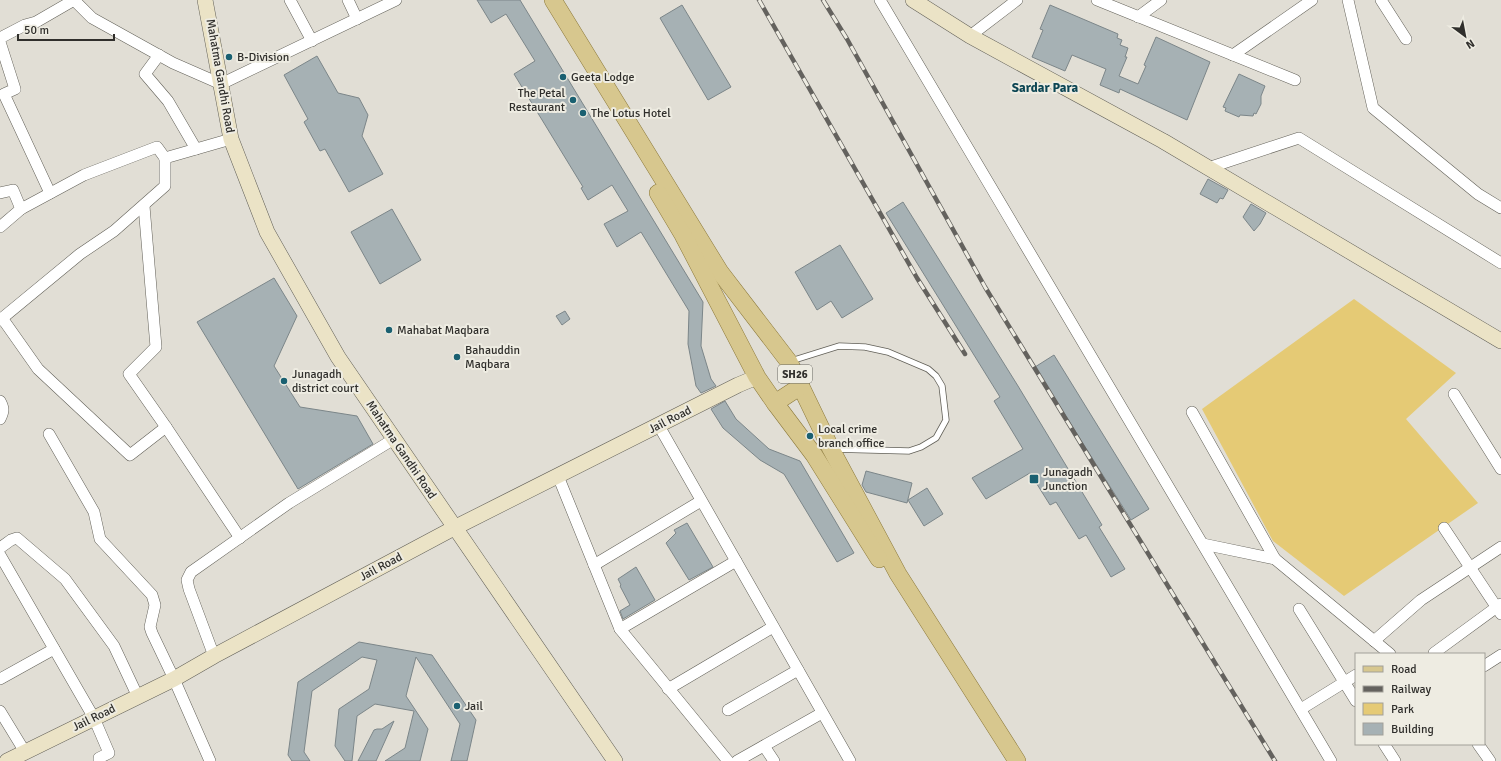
<svg xmlns="http://www.w3.org/2000/svg" width="1501" height="761" font-family="Signika,sans-serif">
	<style>
		.green { fill: #e5ca75 }
		.building { fill: #a6b1b4; stroke: #7c8689 }
		.lines { fill: none; stroke-linecap: round; stroke-linejoin: round }
		.lane-casing { stroke: #626058; stroke-width: 7 }
		.street-casing { stroke: #626058; stroke-width: 12 }
		.secondary-casing { stroke: #626058; stroke-width: 16 }
		.primary-casing { stroke: #8c793a; stroke-width: 18 }
		.lane { stroke: #fff; stroke-width: 5.5 }
		.street { stroke: #fff; stroke-width: 11 }
		.secondary { stroke: #ebe3c6; stroke-width: 15 }
		.primary { stroke: #d7c78e; stroke-width: 17 }
		.rail-casing { stroke: #64625e; stroke-width: 4.5 }
		.rail { stroke: #eeece2; stroke-width: 3; stroke-dasharray: 9; stroke-linecap: butt }
		.poi-dot { fill: #1a6071; stroke: #eeece2; stroke-width: 1.5 }
		.labels { text-anchor: middle; dominant-baseline: central; stroke-width: 4; stroke-linejoin: round; paint-order: stroke }
		.shield { fill: #eeece2; stroke: #696863; stroke-width: 1 }
		.shield-label { font-size: 11px; font-weight: bold; fill: #302f2c }
		.poi-label { font-size: 12px; fill: #302f2c; stroke: #eeece2; text-anchor: start }
		.street-label { font-size: 12px; fill: #302f2c; stroke: #eeece2 }
		.neighbourhood-label { font-size: 13px; font-weight: bold; fill: #0c4553; stroke: #eeece2 }
	</style>
	<rect width="100%" height="100%" fill="#e1ded5"/>
	<path class="green" d="M1354 299 1456 373 1406 419 1478 503 1344 596 1273 541 1202 409Z"/>
	<g class="building">
		<path d="M477 0H520L703 302 701 346 711 379 716 386 701 393 696 386 688 344 689 311 641 232 617 247 604 224 628 211 612 185 588 200 581 188 583 187 514 74 535 61 506 14 491 23Z"/>
		<path d="M682 5 731 87 708 100 660 18Z"/>
		<path d="M1050 5 1118 34 1117 38 1122 40 1120 45 1128 48 1125 57H1127L1119 76 1138 84 1146 66 1144 65 1156 37 1210 62 1187 120 1120 89 1119 93 1100 85 1106 69 1072 55 1065 71 1032 57 1043 30 1040 29Z"/>
		<path d="M317 56 338 93 359 98 368 115 362 136 383 174 349 192 325 149 320 151 304 122 308 119 284 75Z"/>
		<path d="M1239 74 1265 86 1261 96V104L1256 114 1254 113 1253 116 1240 115 1239 117 1225 111 1226 108 1223 107Z"/>
		<path d="M1208 179 1228 190 1223 199 1220 198 1217 203 1200 194Z"/>
		<path d="M903 202 1018 386 1102 525 1099 527 1125 569 1111 577 1086 535 1079 539 1056 502 1050 505 1030 473 986 499 972 478 1023 449 994 401 1000 397 886 213Z"/>
		<path d="M1251 204 1266 213 1260 224 1254 231 1243 217Z"/>
		<path d="M392 209 421 260 380 284 351 232Z"/>
		<path d="M840 245 873 299 842 318 831 301 817 310 795 272Z"/>
		<path d="M274 278 297 316 274 366 300 407 357 416 373 444 298 489 197 322Z"/>
		<path d="M565 311 570 319 562 325 556 316Z"/>
		<path d="M1054 355 1149 509 1131 520 1035 367Z"/>
		<path d="M725 401 736 419 769 449 800 461 854 553 837 562 784 474 760 460 723 428 711 409Z"/>
		<path d="M866 471 912 483 907 503 866 492 862 485Z"/>
		<path d="M927 488 943 514 924 526 908 500Z"/>
		<path d="M687 523 713 567 689 580 666 543 676 533 674 530Z"/>
		<path d="M636 567 655 600 623 619 620 611 630 605 620 586 621 585 618 579Z"/>
		<path d="M359 642 432 655 476 720 467 761H451L460 724 416 657 406 696 428 729 420 761H385L405 748 414 711 375 704 357 716 352 761H345L335 746 339 709 369 689 377 660 362 657 312 691 304 752 310 761H292L288 755 298 682Z"/>
		<path d="M394 721 376 761H358L374 730 377 729H382Z"/>
	</g>
	<g class="lines">
		<g class="lane-casing">
			<path id="lane" d="M791 361 839 346 865 347 888 352 928 369 936 376 942 386 946 420 936 438 921 447 909 451 833 449"/>
		</g>
		<g class="street-casing">
			<g id="street">
				<path d="M290 0 312 41"/>
				<path d="M348 0 357 19"/>
				<path d="M880 0 1331 761"/>
				<path d="M1097 0 1295 80"/>
				<path d="M1348 0 1373 108 1478 194 1501 208"/>
				<path d="M1381 0 1406 39"/>
				<path d="M1138 17 1161 0"/>
				<path d="M970 36 1017 0"/>
				<path d="M0 38 25 25 36 22 74 0 92 18 173 63 221 84 396 0"/>
				<path d="M0 42 15 89 4 94 50 193"/>
				<path d="M159 55 145 74 168 101 196 149"/>
				<path d="M1233 55 1312 0"/>
				<path d="M1208 168 1299 138 1501 263"/>
				<path d="M0 193 13 190 21 209 84 175 157 147 165 158 231 139"/>
				<path d="M144 206 156 347 129 374 166 427 240 538"/>
				<path d="M0 227 21 209"/>
				<path d="M2 318 38 369 130 455 166 427"/>
				<path d="M0 320 80 254 114 231 165 186V158"/>
				<path d="M1454 394 1501 469"/>
				<path d="M0 401C4 408 4 411 0 419"/>
				<path d="M1192 412 1275 559"/>
				<path d="M659 426 850 761"/>
				<path d="M49 434 94 512 100 539 152 595 155 605 150 627 152 633 174 679 210 761"/>
				<path d="M558 476 620 629 728 761"/>
				<path d="M1444 528 1501 614"/>
				<path d="M1203 544 1275 559 1390 654"/>
				<path d="M0 548 11 540 17 538 65 579 114 646 138 697"/>
				<path d="M0 555 94 718 109 753 99 758V761"/>
				<path d="M594 565 701 501"/>
				<path d="M1299 609 1356 701"/>
				<path d="M620 629 736 561"/>
				<path d="M1374 641 1421 600 1501 547"/>
				<path d="M1434 653 1501 604"/>
				<path d="M214 656 189 589 187 580 191 572 289 503 394 439"/>
				<path d="M1484 666 1501 655"/>
				<path d="M0 679 54 649"/>
				<path d="M668 689 773 627"/>
				<path d="M1301 709 1356 675"/>
				<path d="M728 710 798 670"/>
				<path d="M0 711 25 752"/>
				<path d="M1384 744 1395 761"/>
				<path d="M1478 744 1490 761"/>
				<path d="M764 746 774 761"/>
				<path d="M737 761 822 713"/>
			</g>
		</g>
		<g class="secondary-casing">
			<g id="secondary">
				<path d="M205 0 231 139 267 232 338 357 615 761"/>
				<path d="M913 0 970 36 1163 141 1501 341"/>
				<path d="M7 761 174 679 214 656 454 528 738 385 757 377"/>
			</g>
		</g>
		<g class="primary-casing">
			<g id="primary">
				<path d="M553 0 720 272 789 362 831 449 898 574 1017 761"/>
				<path d="M658 193 683 235 757 377 775 403 814 455 879 559"/>
				<path d="M775 403 801 386"/>
			</g>
		</g>
		<use href="#lane" class="lane"/>
		<use href="#street" class="street"/>
		<use href="#secondary" class="secondary"/>
		<use href="#primary" class="primary"/>
		<g class="rail-casing">
			<g id="rail">
				<path d="M759 0 917 278 965 354"/>
				<path d="M823 0 847 39 985 287 1275 761"/>
			</g>
		</g>
		<use href="#rail" class="rail"/>
	</g>
	<g class="poi-dot">
		<circle cx="229" cy="57" r="4"/>
		<circle cx="563" cy="77" r="4"/>
		<circle cx="573" cy="100" r="4"/>
		<circle cx="583" cy="113" r="4"/>
		<circle cx="389" cy="330" r="4"/>
		<circle cx="457" cy="357" r="4"/>
		<circle cx="284" cy="381" r="4"/>
		<circle cx="810" cy="436" r="4"/>
		<rect x="1029" y="474" width="10" height="10" rx="2"/>
		<circle cx="457" cy="706" r="4"/>
	</g>
	<g class="labels">
		<rect class="shield" x="778" y="365" width="34" height="18" rx="3"/>
		<g class="shield-label">
			<text x="795" y="374">SH26</text>
		</g>
		<g class="poi-label">
			<text x="237" y="57">B-Division</text>
			<text x="571" y="77">Geeta Lodge</text>
			<text x="565" y="93" text-anchor="end">The Petal<tspan x="565" dy="14">Restaurant</tspan></text>
			<text x="591" y="113">The Lotus Hotel</text>
			<text x="397" y="330">Mahabat Maqbara</text>
			<text x="465" y="350">Bahauddin<tspan x="465" dy="14">Maqbara</tspan></text>
			<text x="292" y="374">Junagadh<tspan x="292" dy="14">district court</tspan></text>
			<text x="818" y="429">Local crime<tspan x="818" dy="14">branch office</tspan></text>
			<text x="1043" y="472">Junagadh<tspan x="1043" dy="14">Junction</tspan></text>
			<text x="465" y="706">Jail</text>
		</g>
		<g class="street-label">
			<text transform="translate(220 76) rotate(80)">Mahatma Gandhi Road</text>
			<text transform="translate(670 420) rotate(-27)">Jail Road</text>
			<text transform="translate(401 450) rotate(56)">Mahatma Gandhi Road</text>
			<text transform="translate(381 567) rotate(-28)">Jail Road</text>
			<text transform="translate(94 718) rotate(-26)">Jail Road</text>
		</g>
		<g class="neighbourhood-label">
			<text x="1045" y="88">Sardar Para</text>
		</g>
	</g>
	<rect x="1355" y="653" width="130" height="92" fill="#eeece2" stroke="#a2a099"/>
	<rect x="1363" y="666" width="20" height="6" fill="#d7c78e" stroke="#a2a099"/>
	<text x="1391" y="673" font-size="12" fill="#302f2c">Road</text>
	<rect x="1363" y="686" width="20" height="6" fill="#64625e" stroke="#a2a099"/>
	<text x="1391" y="693" font-size="12" fill="#302f2c">Railway</text>
	<rect x="1363" y="703" width="20" height="12" fill="#e5ca75" stroke="#a2a099"/>
	<text x="1391" y="713" font-size="12" fill="#302f2c">Park</text>
	<rect x="1363" y="723" width="20" height="12" fill="#a6b1b4" stroke="#a2a099"/>
	<text x="1391" y="733" font-size="12" fill="#302f2c">Building</text>
	<g transform="translate(1465 36) rotate(148)" stroke="#eeece2" stroke-width="3" paint-order="stroke">
	<path d="M0-3L7 15L0 10L-7 15Z" fill="#302f2c"/>
	<text y="-6" font-size="11" font-weight="bold" text-anchor="middle" fill="#302f2c">N</text>
	</g>
	<path d="M18 34v6h96v-6" fill="none" stroke="#302f2c" stroke-width="2"/>
	<text x="24" y="34" font-size="12" fill="#302f2c" stroke="#eeece2" stroke-width="3" paint-order="stroke">50 m</text>
</svg>
